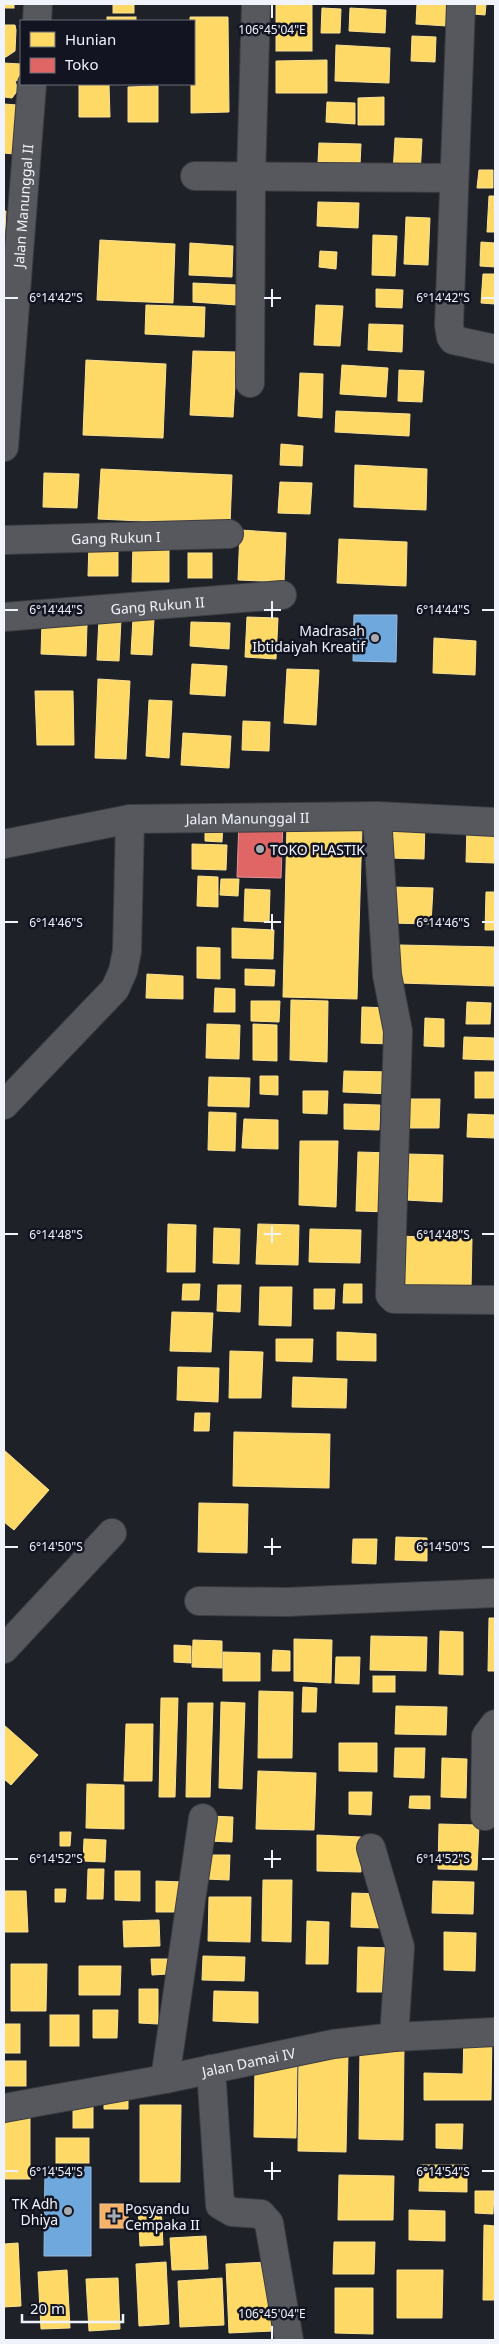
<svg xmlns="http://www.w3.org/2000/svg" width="499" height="2344" font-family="'Noto Sans',sans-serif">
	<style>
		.homes { fill: #ffd966; stroke: #fae193 }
		.shops { fill: #e06666; stroke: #e59093 }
		.schools { fill: #6fa8dc; stroke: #96bee5 }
		.health { fill: #f6b26b; stroke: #f4c696 }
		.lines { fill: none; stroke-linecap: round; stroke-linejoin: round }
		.minor-casing { stroke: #3b3d42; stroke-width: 30 }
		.minor { stroke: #56585d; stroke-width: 28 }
		.ticks { fill: none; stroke: #f0f3fb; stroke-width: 2 }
		.poi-dot { fill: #a6aab1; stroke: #121521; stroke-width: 2 }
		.labels { text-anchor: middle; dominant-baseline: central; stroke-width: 5; stroke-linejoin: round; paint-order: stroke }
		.street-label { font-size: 14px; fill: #f0f3fb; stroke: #121521 }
		.poi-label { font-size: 14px; fill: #f0f3fb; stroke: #121521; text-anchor: end }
		.ticks-label { font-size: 12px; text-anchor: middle; fill: #f0f3fb; stroke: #121521; stroke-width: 5; stroke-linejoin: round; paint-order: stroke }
	</style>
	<rect width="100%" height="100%" fill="#1e2128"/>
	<g class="homes">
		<rect x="4" y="4" width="10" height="4"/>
		<rect x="113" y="4" width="21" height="9"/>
		<rect x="276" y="4" width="36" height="47"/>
		<path d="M417 4H448L447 26 416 24Z"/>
		<path d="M463 4H486L485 15 462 13Z"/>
		<path d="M322 8 341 9 340 33H321Z"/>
		<path d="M350 8 386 10 385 33 349 31Z"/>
		<rect x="107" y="17" width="29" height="4"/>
		<path d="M190 17H228L229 112 191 113V84H194V21H190Z"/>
		<path d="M4 25H15L16 30 15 51 6 57H4Z"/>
		<path d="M412 36 436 37 435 62 411 61Z"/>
		<path d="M336 45 390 48 389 83 335 81Z"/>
		<path d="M327 60V93H276V61Z"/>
		<path d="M4 63 21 64V80L15 81 18 90 12 98 4 97Z"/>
		<path d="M79 84H109L110 117H79Z"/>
		<path d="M158 86V122H128V87Z"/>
		<path d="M384 97V125H358V98Z"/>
		<path d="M327 102 355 103V124L326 122Z"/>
		<path d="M4 104 17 105 14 154 4 153Z"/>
		<path d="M395 138 422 139 420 175 393 174Z"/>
		<path d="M319 143 361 144 360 164 318 162Z"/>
		<path d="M479 170H493V188H477Z"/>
		<path d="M489 196H495V232H487Z"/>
		<path d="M318 202 359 203 358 228 317 226Z"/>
		<path d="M4 211H6L4 247Z"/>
		<path d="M406 217 430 218 428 265 404 264Z"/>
		<path d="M373 235 397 236 395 276 372 275Z"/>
		<path d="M100 240 175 244 173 303 97 300Z"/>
		<path d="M481 242 495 243V267L480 266Z"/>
		<path d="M190 243 233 246 232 277 189 275Z"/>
		<path d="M320 251 337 252 336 269 319 267Z"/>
		<path d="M483 274H495V304L481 303Z"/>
		<path d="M193 283 237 285V305L193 302Z"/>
		<path d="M376 289 403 290 402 308 376 307Z"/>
		<path d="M146 305 205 307 204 337 145 334Z"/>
		<path d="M316 305 343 306 340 346 314 345Z"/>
		<path d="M369 324 403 325 402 352 368 350Z"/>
		<path d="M193 351 237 352 233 417 190 415Z"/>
		<path d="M86 360 166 364 163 438 83 435Z"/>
		<path d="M342 365 388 368 386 397 340 394Z"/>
		<path d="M399 370 424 371 422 402 398 401Z"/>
		<path d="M300 373 323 374 322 418 298 416Z"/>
		<path d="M336 411 410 414 409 436 335 432Z"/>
		<path d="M281 444 303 446 302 466 280 465Z"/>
		<path d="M355 465 427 469 426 510 354 507Z"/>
		<path d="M101 469 232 475 230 525 98 519Z"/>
		<path d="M44 473 79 474 77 508 43 507Z"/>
		<path d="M280 482 312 483 310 514 278 513Z"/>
		<path d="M240 530 286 533 284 582 238 580Z"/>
		<path d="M339 539 407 542 406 586 337 583Z"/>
		<path d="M89 542H118V576H88Z"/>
		<path d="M133 544 169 545V582H132Z"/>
		<rect x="188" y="553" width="24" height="25"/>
		<path d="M247 617 278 618 276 659 245 657Z"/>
		<path d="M99 618 121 619 119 661 97 660Z"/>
		<path d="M133 618 154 619 152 655 131 654Z"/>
		<path d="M191 622 230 623 229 649 190 646Z"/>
		<path d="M42 623 87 625 86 656 41 654Z"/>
		<path d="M434 638 476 641 475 675 433 673Z"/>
		<path d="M192 664 227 666 225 696 190 694Z"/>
		<path d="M287 669 319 670 316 725 284 723Z"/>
		<path d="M98 679 130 681 126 759 95 758Z"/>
		<path d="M35 691H73L74 745H37Z"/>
		<path d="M149 700 172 701 169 758 146 756Z"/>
		<path d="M243 721 270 722 269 751 242 750Z"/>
		<path d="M183 733 231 736 229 768 181 765Z"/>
		<path d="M389 820 425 822 424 859 389 858Z"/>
		<path d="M205 822H223L222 842 205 841Z"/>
		<path d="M287 824 362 827 357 999 283 997Z"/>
		<path d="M467 825 495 826V863L466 862Z"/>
		<path d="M192 844 227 845 226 870 192 869Z"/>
		<path d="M198 876 218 877V907L197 906Z"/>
		<path d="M221 879H239L238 896 220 895Z"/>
		<path d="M391 887 433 888 431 924 390 923Z"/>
		<path d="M245 889 270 890 269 922 244 921Z"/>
		<path d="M486 892H495V930H485Z"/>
		<path d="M232 928 274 930 273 959 232 958Z"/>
		<path d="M400 945 495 947V986L400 983Z"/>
		<path d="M197 947 220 948V979L197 978Z"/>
		<path d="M245 969 275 970 274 986 245 985Z"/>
		<path d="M147 974 183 976V999L146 998Z"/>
		<path d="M215 988 235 989V1012H214Z"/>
		<path d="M291 1000 328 1001 327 1062 290 1060Z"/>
		<path d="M251 1001H280L279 1022 251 1021Z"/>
		<path d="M467 1002 491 1003 490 1024H466Z"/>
		<path d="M362 1007 392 1008 391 1044 361 1043Z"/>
		<path d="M425 1018 444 1019V1047L424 1046Z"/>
		<path d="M207 1024 240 1025 239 1059 206 1058Z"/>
		<path d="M253 1024 277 1025V1061L253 1060Z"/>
		<path d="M464 1037 495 1038V1060L463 1059Z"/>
		<path d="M344 1071 391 1072V1094L343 1092Z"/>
		<rect x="475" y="1072" width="20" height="26"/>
		<path d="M260 1076H278V1095L260 1094Z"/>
		<path d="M209 1077 250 1078 249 1107 208 1106Z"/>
		<path d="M303 1091H328L327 1114 303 1113Z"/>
		<path d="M409 1099H440L439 1128H408Z"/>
		<path d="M344 1104 380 1105 379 1130 344 1129Z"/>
		<path d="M209 1112 236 1113 235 1151 208 1150Z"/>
		<path d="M468 1114 495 1115V1138L467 1137Z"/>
		<path d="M244 1119 278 1120V1149L242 1148Z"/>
		<path d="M300 1141H338L336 1207 299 1205Z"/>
		<path d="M358 1152 391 1153 389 1212 356 1211Z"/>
		<path d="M408 1154 443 1155 442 1202 406 1200Z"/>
		<path d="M168 1224 196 1225 195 1272H167Z"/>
		<path d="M258 1224 299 1225 298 1265 256 1264Z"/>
		<path d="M214 1228 240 1229 239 1264 213 1263Z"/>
		<path d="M310 1229 361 1230 360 1263 309 1262Z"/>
		<path d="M399 1236 472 1239 471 1290 398 1287Z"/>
		<path d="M183 1284H200L199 1300H182Z"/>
		<path d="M344 1284H362V1303H343Z"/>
		<path d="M218 1285H241L240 1312 217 1311Z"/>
		<path d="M260 1287H292L291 1326 259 1325Z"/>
		<path d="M314 1289H335L334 1309H314Z"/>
		<path d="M172 1312 213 1313 211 1352 170 1351Z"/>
		<path d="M337 1332 376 1334V1361L337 1360Z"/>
		<path d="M276 1339H313L312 1362 276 1361Z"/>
		<path d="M230 1351 263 1352 261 1398H229Z"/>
		<path d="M178 1367 219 1368 218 1402 177 1400Z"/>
		<path d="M293 1377 347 1379 346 1408 292 1407Z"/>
		<path d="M195 1413H210L209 1431H194Z"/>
		<path d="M234 1432 330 1434 329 1488 233 1486Z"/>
		<path d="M4 1450 49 1490 14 1530 4 1522Z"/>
		<path d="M199 1503 248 1504 247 1553 198 1552Z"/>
		<path d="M396 1537 427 1538V1561L395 1560Z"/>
		<path d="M353 1539H377L376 1564 352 1563Z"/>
		<path d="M489 1618H495V1671H488Z"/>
		<path d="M440 1631 463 1632V1675L439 1674Z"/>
		<path d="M371 1636 427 1637 426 1671 370 1670Z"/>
		<path d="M294 1639 332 1640 331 1683 294 1681Z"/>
		<path d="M193 1640 222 1641V1668L192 1667Z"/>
		<path d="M174 1645 191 1646V1663L174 1662Z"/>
		<path d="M273 1650 290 1651V1671H272Z"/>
		<path d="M223 1652 260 1653V1681H223Z"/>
		<path d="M336 1657H360L359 1684 335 1683Z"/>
		<rect x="373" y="1676" width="22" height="16"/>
		<path d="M303 1687 317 1688 316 1712H302Z"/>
		<path d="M259 1691 293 1692 292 1758H258Z"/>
		<path d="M161 1698H178L175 1797H159Z"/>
		<path d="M221 1702 245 1703 242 1789 219 1788Z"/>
		<path d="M188 1703H213L210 1797H186Z"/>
		<path d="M396 1706 447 1707 446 1735 395 1734Z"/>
		<path d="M126 1724H153L152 1781H124Z"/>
		<path d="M4 1725 38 1755 11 1785 4 1779Z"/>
		<path d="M339 1743H377V1772L339 1771Z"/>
		<path d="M395 1748H425L424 1778 394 1777Z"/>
		<path d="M442 1758 467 1759 466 1798 441 1797Z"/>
		<path d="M258 1771 316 1773 314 1830 256 1829Z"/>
		<path d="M87 1784 124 1785V1829L86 1828Z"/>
		<path d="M349 1792H372L371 1815 349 1814Z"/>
		<path d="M410 1796H430V1809L409 1808Z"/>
		<path d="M209 1816 233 1817 232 1842 208 1841Z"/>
		<path d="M439 1824 479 1825 477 1870 438 1869Z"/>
		<path d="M60 1832H71L70 1846H60Z"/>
		<path d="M317 1835 361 1837V1872L317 1871Z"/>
		<path d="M84 1839 106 1840 105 1862 83 1861Z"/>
		<path d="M206 1855H230L229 1880 205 1879Z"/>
		<path d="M88 1869H104L103 1899H87Z"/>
		<path d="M115 1871H140V1901L115 1900Z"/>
		<path d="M263 1880H292L291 1942 262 1941Z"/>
		<path d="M156 1881 183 1882 182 1912H156Z"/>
		<path d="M433 1881 474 1882 473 1914 432 1913Z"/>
		<path d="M55 1889H66L65 1902H55Z"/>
		<path d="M4 1891H26L28 1932H4Z"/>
		<path d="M352 1893 384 1894V1928L351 1927Z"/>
		<path d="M209 1897H251L250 1942 208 1941Z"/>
		<path d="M159 1920 160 1946 124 1947 123 1921Z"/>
		<path d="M307 1921 329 1922 328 1964H306Z"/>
		<path d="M444 1932 476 1933 475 1971 444 1970Z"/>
		<path d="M358 1947 393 1948V1992H357Z"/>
		<path d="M203 1956 245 1957 244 1981 202 1980Z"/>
		<path d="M151 1959H168V1974L152 1975Z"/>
		<path d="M11 1964H47L46 2011H11Z"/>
		<path d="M79 1966H121L120 1995H79Z"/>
		<path d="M139 1989H158V2024L139 2023Z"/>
		<path d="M214 1991 258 1992V2023L213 2021Z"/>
		<path d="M93 2010H118L117 2038H93Z"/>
		<rect x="50" y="2015" width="29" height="31"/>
		<rect x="4" y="2024" width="16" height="29"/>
		<path d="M464 2034H492L491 2100H424V2073L463 2074Z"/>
		<path d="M360 2046 404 2047 403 2140 359 2139Z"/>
		<path d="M299 2055H348L346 2152 298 2151Z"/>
		<rect x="4" y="2061" width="22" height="25"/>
		<path d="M255 2065 297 2066 296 2138 254 2137Z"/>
		<path d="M104 2090 128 2091V2109H104Z"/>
		<path d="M140 2105H181L180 2182H140Z"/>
		<rect x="73" y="2107" width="20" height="21"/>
		<rect x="5" y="2118" width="25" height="61"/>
		<path d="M436 2124H463L462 2149 436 2148Z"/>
		<rect x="56" y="2138" width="33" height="25"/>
		<path d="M420 2165H467V2192L419 2191Z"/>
		<path d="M339 2175 394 2176 393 2220H338Z"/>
		<path d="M475 2191H494L493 2214 475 2213Z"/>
		<path d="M161 2206 163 2245 140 2246 138 2207Z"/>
		<path d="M409 2210 445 2211V2241L409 2240Z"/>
		<path d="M484 2225 495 2226V2300H483Z"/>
		<path d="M206 2236 208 2269 172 2270 170 2238Z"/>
		<path d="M334 2242H375L374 2274H333Z"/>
		<path d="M18 2243 21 2306 4 2307V2244Z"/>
		<path d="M166 2262 169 2324 139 2326 136 2264Z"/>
		<path d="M269 2262 273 2331 229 2333 226 2264Z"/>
		<path d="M67 2270 70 2328 41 2329 38 2272Z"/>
		<path d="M397 2270H443L442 2318H397Z"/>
		<path d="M118 2278 120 2329 89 2331 86 2279Z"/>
		<path d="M222 2278 224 2325 180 2327 178 2281Z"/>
		<path d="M335 2288H373V2334L335 2333Z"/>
	</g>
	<path class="shops" d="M239 819 283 820 281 878 237 877Z"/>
	<g class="schools">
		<path d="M354 615H397L396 662 353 661Z"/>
		<path d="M45 2167H91V2256H44Z"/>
	</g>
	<rect class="health" x="100" y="2204" width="28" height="24"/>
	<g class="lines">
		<g class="minor-casing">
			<g id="minor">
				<path d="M461 4 449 325 451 337 453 340 495 349"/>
				<path d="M37 21 38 4"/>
				<path d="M195 176 453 178"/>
				<path d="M250 383 251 177 256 4"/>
				<path id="s1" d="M4 447 32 84"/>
				<path id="s2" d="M4 540 229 534"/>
				<path id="s3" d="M4 617 282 595"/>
				<path d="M377 816 387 975 398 1031 390 1295 394 1299 495 1300"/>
				<path id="s4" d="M4 844 130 819 377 816 495 822"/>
				<path d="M4 1105 115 989 123 971 127 951 130 819"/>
				<path d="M199 1601 287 1602 495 1593"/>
				<path d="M4 1649 112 1533"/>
				<path d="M485 1816 486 1736 495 1724"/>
				<path d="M371 1848 400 1947 394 2037"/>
				<path d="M211 2069 220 2205 232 2212 261 2214 269 2223 289 2340"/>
				<path d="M165 2079 203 1818"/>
				<path id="s5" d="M4 2108 165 2079 333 2044 394 2037 495 2032"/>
			</g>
		</g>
		<use href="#minor" class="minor"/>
	</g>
	<path class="ticks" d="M272 5V18M272 289V307M5 298H18M264 298H281M482 298H494M272 601V619M5 610H18M264 610H281M482 610H494M272 914V931M5 922H18M264 922H281M482 922H494M272 1226V1243M5 1234H18M264 1234H281M482 1234H494M272 1538V1555M5 1547H18M264 1547H281M482 1547H494M272 1850V1868M5 1859H18M264 1859H281M482 1859H494M272 2162V2180M5 2171H18M264 2171H281M482 2171H494M272 2326V2339"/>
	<g class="poi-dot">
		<circle cx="375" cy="638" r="5"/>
		<circle cx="260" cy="849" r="5"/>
		<circle cx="68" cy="2211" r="5"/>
		<path d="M111.5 2208.5h5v5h5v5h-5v5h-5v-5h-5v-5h5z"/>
	</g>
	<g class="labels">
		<g class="street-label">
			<text stroke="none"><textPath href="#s1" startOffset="242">Jalan Manunggal II</textPath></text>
			<text stroke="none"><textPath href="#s2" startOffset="112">Gang Rukun I</textPath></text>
			<text stroke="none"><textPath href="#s3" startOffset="154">Gang Rukun II</textPath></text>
			<text stroke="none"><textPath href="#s4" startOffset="246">Jalan Manunggal II</textPath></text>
			<text stroke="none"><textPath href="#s5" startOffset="249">Jalan Damai IV</textPath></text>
		</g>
		<g class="poi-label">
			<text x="365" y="630">Madrasah<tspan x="365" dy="16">Ibtidaiyah Kreatif</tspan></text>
			<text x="270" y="849" text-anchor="start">TOKO PLASTIK</text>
			<text x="58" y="2203">TK Adh<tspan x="58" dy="16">Dhiya</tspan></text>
			<text x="125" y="2208" text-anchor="start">Posyandu<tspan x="125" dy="16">Cempaka II</tspan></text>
		</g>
	</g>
	<g class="ticks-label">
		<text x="272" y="34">106°45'04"E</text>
		<text x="56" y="302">6°14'42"S</text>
		<text x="443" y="302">6°14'42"S</text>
		<text x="56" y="614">6°14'44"S</text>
		<text x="443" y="614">6°14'44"S</text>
		<text x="56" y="927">6°14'46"S</text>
		<text x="443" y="927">6°14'46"S</text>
		<text x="56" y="1239">6°14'48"S</text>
		<text x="443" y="1239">6°14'48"S</text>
		<text x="56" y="1551">6°14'50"S</text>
		<text x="443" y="1551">6°14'50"S</text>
		<text x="56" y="1863">6°14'52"S</text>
		<text x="443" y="1863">6°14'52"S</text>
		<text x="56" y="2176">6°14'54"S</text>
		<text x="443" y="2176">6°14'54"S</text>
		<text x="272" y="2318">106°45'04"E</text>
	</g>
	<rect width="499" height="2344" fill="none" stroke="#f0f3fb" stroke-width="10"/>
	<rect x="20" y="20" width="175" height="65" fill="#121521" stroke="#6b6e78"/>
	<rect x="30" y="32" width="25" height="15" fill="#ffd966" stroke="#6b6e78"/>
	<text x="65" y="45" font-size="15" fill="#f0f3fb">Hunian</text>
	<rect x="30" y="58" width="25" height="15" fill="#e06666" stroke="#6b6e78"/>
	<text x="65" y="70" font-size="15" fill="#f0f3fb">Toko</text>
	<path d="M22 2314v8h101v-8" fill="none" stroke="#f0f3fb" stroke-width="2.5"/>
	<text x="30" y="2314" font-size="15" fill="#f0f3fb" stroke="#121521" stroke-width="4" paint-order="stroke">20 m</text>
</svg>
